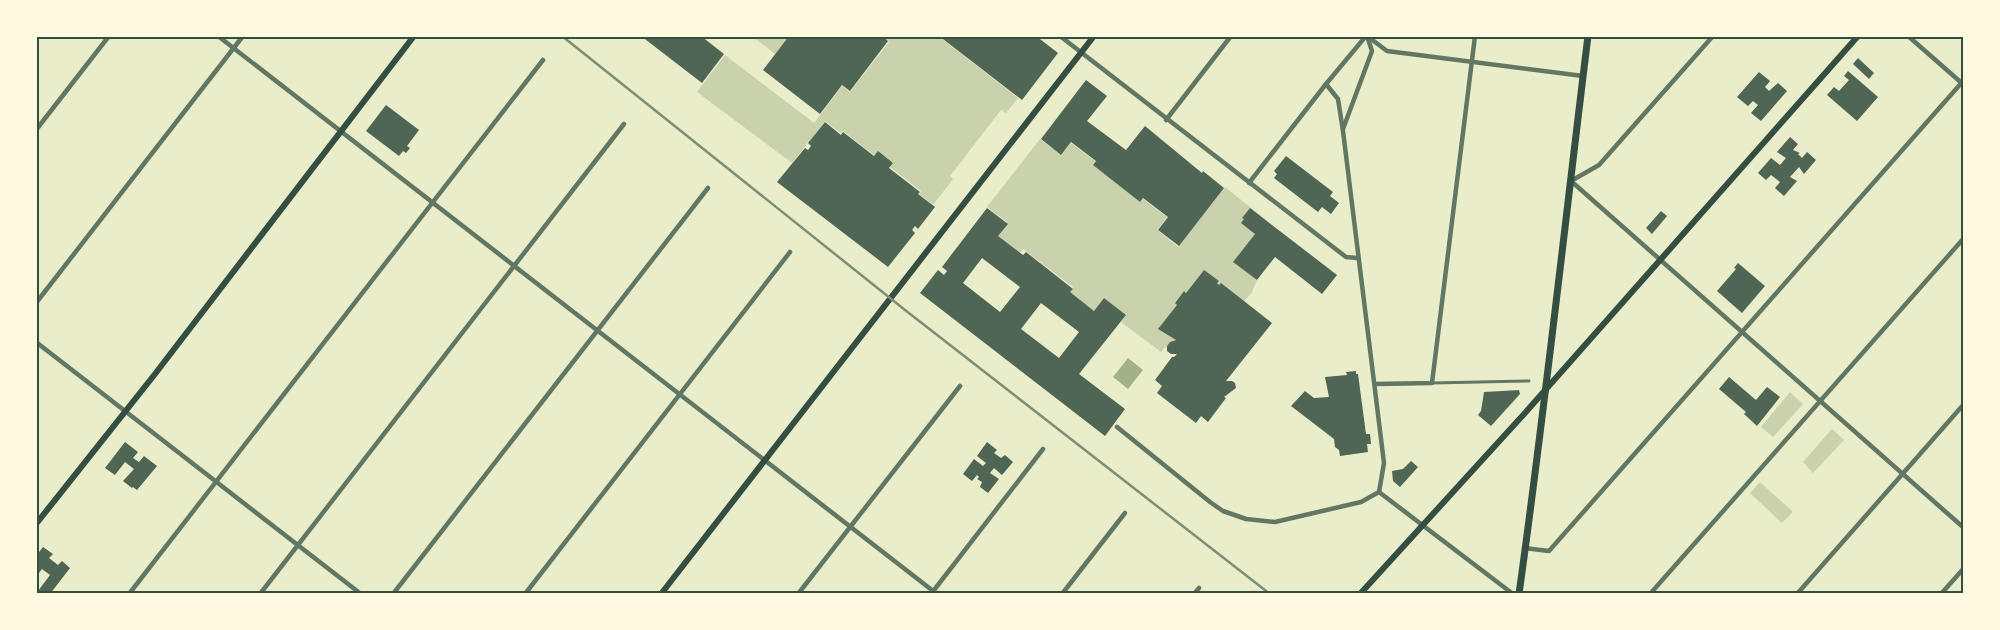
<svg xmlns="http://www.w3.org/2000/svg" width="2000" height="630" font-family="'Titillium Web',sans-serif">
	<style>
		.green { fill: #cad2ad }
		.water { fill: #a3b18a }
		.building { fill: #4f6655; fill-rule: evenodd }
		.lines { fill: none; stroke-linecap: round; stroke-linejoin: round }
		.pedestrian { stroke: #617663; stroke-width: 3 }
		.minor { stroke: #617663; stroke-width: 4.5 }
		.secondary { stroke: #344e41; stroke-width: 6 }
		.primary { stroke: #344e41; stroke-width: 7 }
		.rail { stroke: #7c8e77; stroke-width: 2.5 }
		.neatline { fill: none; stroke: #344e41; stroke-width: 2 }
	</style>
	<rect width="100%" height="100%" fill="#e9edc9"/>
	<g class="green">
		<path d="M752 36H789L775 54Z"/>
		<path d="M883 36H938L1018 98 1006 113 1001 110 950 176 953 179 933 205 919 194 921 191 890 167 893 163 878 152 874 155 843 131 841 133 825 121 792 163 697 92 725 55 814 123 842 86 850 92 889 42Z"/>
		<path d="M1040 139 1061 155 1071 143 1095 161 1093 165 1140 202 1143 199 1167 217 1157 230 1178 247 1225 187 1266 220 1233 262 1257 280 1252 292 1243 303 1202 272 1186 293 1184 291 1175 302 1177 305 1159 329 1176 340 1170 342 1161 352 1121 322 1126 315 1104 298 1094 311 1069 292 1073 287 1023 249 1019 254 996 236 1007 222 987 207Z"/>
		<path d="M1790 392 1803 404 1773 437 1761 427Z"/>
		<path d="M1832 429 1844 440 1813 473 1803 462Z"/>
		<path d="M1760 482 1793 512 1782 523 1750 493Z"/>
	</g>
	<path class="water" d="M1128 358 1143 370 1128 389 1113 377Z"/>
	<g class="building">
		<path d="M641 36H701L724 54 702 83Z"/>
		<path d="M789 36H882L888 41 850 91 842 85 820 114 763 70Z"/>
		<path d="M939 36H1036L1058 53 1022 100Z"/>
		<path d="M1858 58 1874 73 1869 79 1853 64Z"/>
		<path d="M1848 71 1878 97 1857 121 1827 95 1834 87 1839 91 1849 80 1844 76Z"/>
		<path d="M1759 72 1770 81 1765 87 1769 91 1778 83 1787 91 1761 121 1751 113 1758 105 1753 101 1748 106 1737 97Z"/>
		<path d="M1086 80 1107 96 1087 121 1126 150 1145 126 1202 173 1203 171 1224 188 1179 246 1158 230 1168 217 1143 198 1140 202 1093 165 1096 161 1071 142 1061 155 1041 139Z"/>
		<path d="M386 105 419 130 407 146 410 148 406 153 403 151 399 156 366 131Z"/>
		<path d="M825 122 841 135 843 132 874 156 878 151 893 163 889 168 920 192 918 194 935 207 918 229 915 226 912 230 915 233 888 267 777 182 805 148 808 150 811 146 808 143Z"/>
		<path d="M1790 137 1798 144 1793 150 1800 153 1798 154 1802 158 1807 152 1816 160 1804 174 1799 167 1790 177 1797 181 1784 196 1775 188 1780 182 1771 175 1766 180 1758 173 1771 158 1780 165 1786 158 1777 152Z"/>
		<path d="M1286 156 1333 192 1330 196 1339 203 1331 214 1322 207 1318 212 1274 178 1277 174 1274 171Z"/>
		<path d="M987 208 1008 224 998 236 1023 255 1026 252 1073 289 1070 292 1094 311 1104 298 1126 315 1079 374 1125 409 1105 436 920 293 938 270 944 275 947 271 942 267ZM982 258 1020 287 1000 312 963 283ZM1041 303 1079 332 1059 358 1021 329Z"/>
		<path d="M1250 208 1337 275 1322 294 1275 257 1257 280 1233 262 1255 234 1241 223 1244 219 1242 218Z"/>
		<path d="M1661 211 1667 216 1652 234 1646 228Z"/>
		<path d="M1738 263 1765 286 1742 313 1717 291 1736 269 1734 268Z"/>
		<path d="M1204 270 1219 281 1217 283 1219 285 1221 283 1272 323 1226 381H1232L1235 383 1236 388 1224 397 1226 398 1208 422 1201 416 1196 423 1157 393 1162 386 1155 380 1172 357H1174L1177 354H1171L1167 351V346L1170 342 1176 340 1158 329 1177 305 1175 303 1184 291 1186 293Z"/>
		<path d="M1356 371V374H1358L1366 434H1370L1371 444H1367L1368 452 1340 456 1339 450 1335 447 1334 439 1291 406 1305 391 1314 398 1329 397 1325 377 1347 375 1346 372Z"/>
		<path d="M1729 377 1756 400 1767 387 1780 397 1757 426 1744 414 1746 412 1719 389Z"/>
		<path d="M1519 390 1520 394 1491 426 1478 415 1481 411 1484 392Z"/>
		<path d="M125 442 138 452 133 458 139 462 144 456 157 466 137 490 133 487 132 488 123 481 134 469 125 462 115 475 105 468Z"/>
		<path d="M987 442 997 450 994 453 1001 458 1005 455 1013 462 1002 475 994 468 990 473 999 479 988 493 980 487 982 482 977 479 979 477 977 475 972 481 963 474 974 459 983 466 986 463 977 456Z"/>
		<path d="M1411 461 1418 467 1400 487 1393 481 1392 471 1403 469Z"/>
		<path d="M43 547 53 554 49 558 58 565 62 561 70 568 50 594H36V590L38 591 50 575 42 569 36 577V556Z"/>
	</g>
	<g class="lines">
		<path class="pedestrian" d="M1432 383 1529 381"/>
		<g class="minor">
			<path d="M218 36 937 594"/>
			<path d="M1060 36 1346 257 1357 258"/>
			<path d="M1367 36 1387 51 1583 76"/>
			<path d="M1713 36 1599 165 1571 181 1964 528"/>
			<path d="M1908 36 1964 85"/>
			<path d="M1166 120 1231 36"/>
			<path d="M1343 129 1372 51 1367 36"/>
			<path d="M36 130 109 36"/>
			<path d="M1249 183 1326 84 1366 36"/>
			<path d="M36 303 243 36"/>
			<path d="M36 342 361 594"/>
			<path d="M1375 384 1432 383 1475 36"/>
			<path d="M1117 427 1210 502 1223 511 1246 519 1275 522 1361 502 1379 492 1384 463 1343 131 1338 99 1326 84"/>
			<path d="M1379 492 1513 594"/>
			<path d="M1524 548 1549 551 1964 80"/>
			<path d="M129 594 543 60"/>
			<path d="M260 594 624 124"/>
			<path d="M393 594 708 188"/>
			<path d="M525 594 790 252"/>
			<path d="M798 594 960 386"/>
			<path d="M931 594 1043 449"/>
			<path d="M1062 594 1125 513"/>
			<path d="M1194 594 1199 588"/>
			<path d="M1650 594 1964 238"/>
			<path d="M1797 594 1964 404"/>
			<path d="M1941 594 1964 568"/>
		</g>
		<g class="secondary">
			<path d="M36 524 155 374 414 36"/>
			<path d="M661 594 1094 36"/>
			<path d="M1360 594 1525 413 1858 36"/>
		</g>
		<path class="primary" d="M1519 594C1545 408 1565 222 1588 36"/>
		<path class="rail" d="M562 36 905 310 1270 594"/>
	</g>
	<rect width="2000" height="630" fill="none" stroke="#fefae0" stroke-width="75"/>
	<rect x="38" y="38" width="1924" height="554" class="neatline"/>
</svg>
